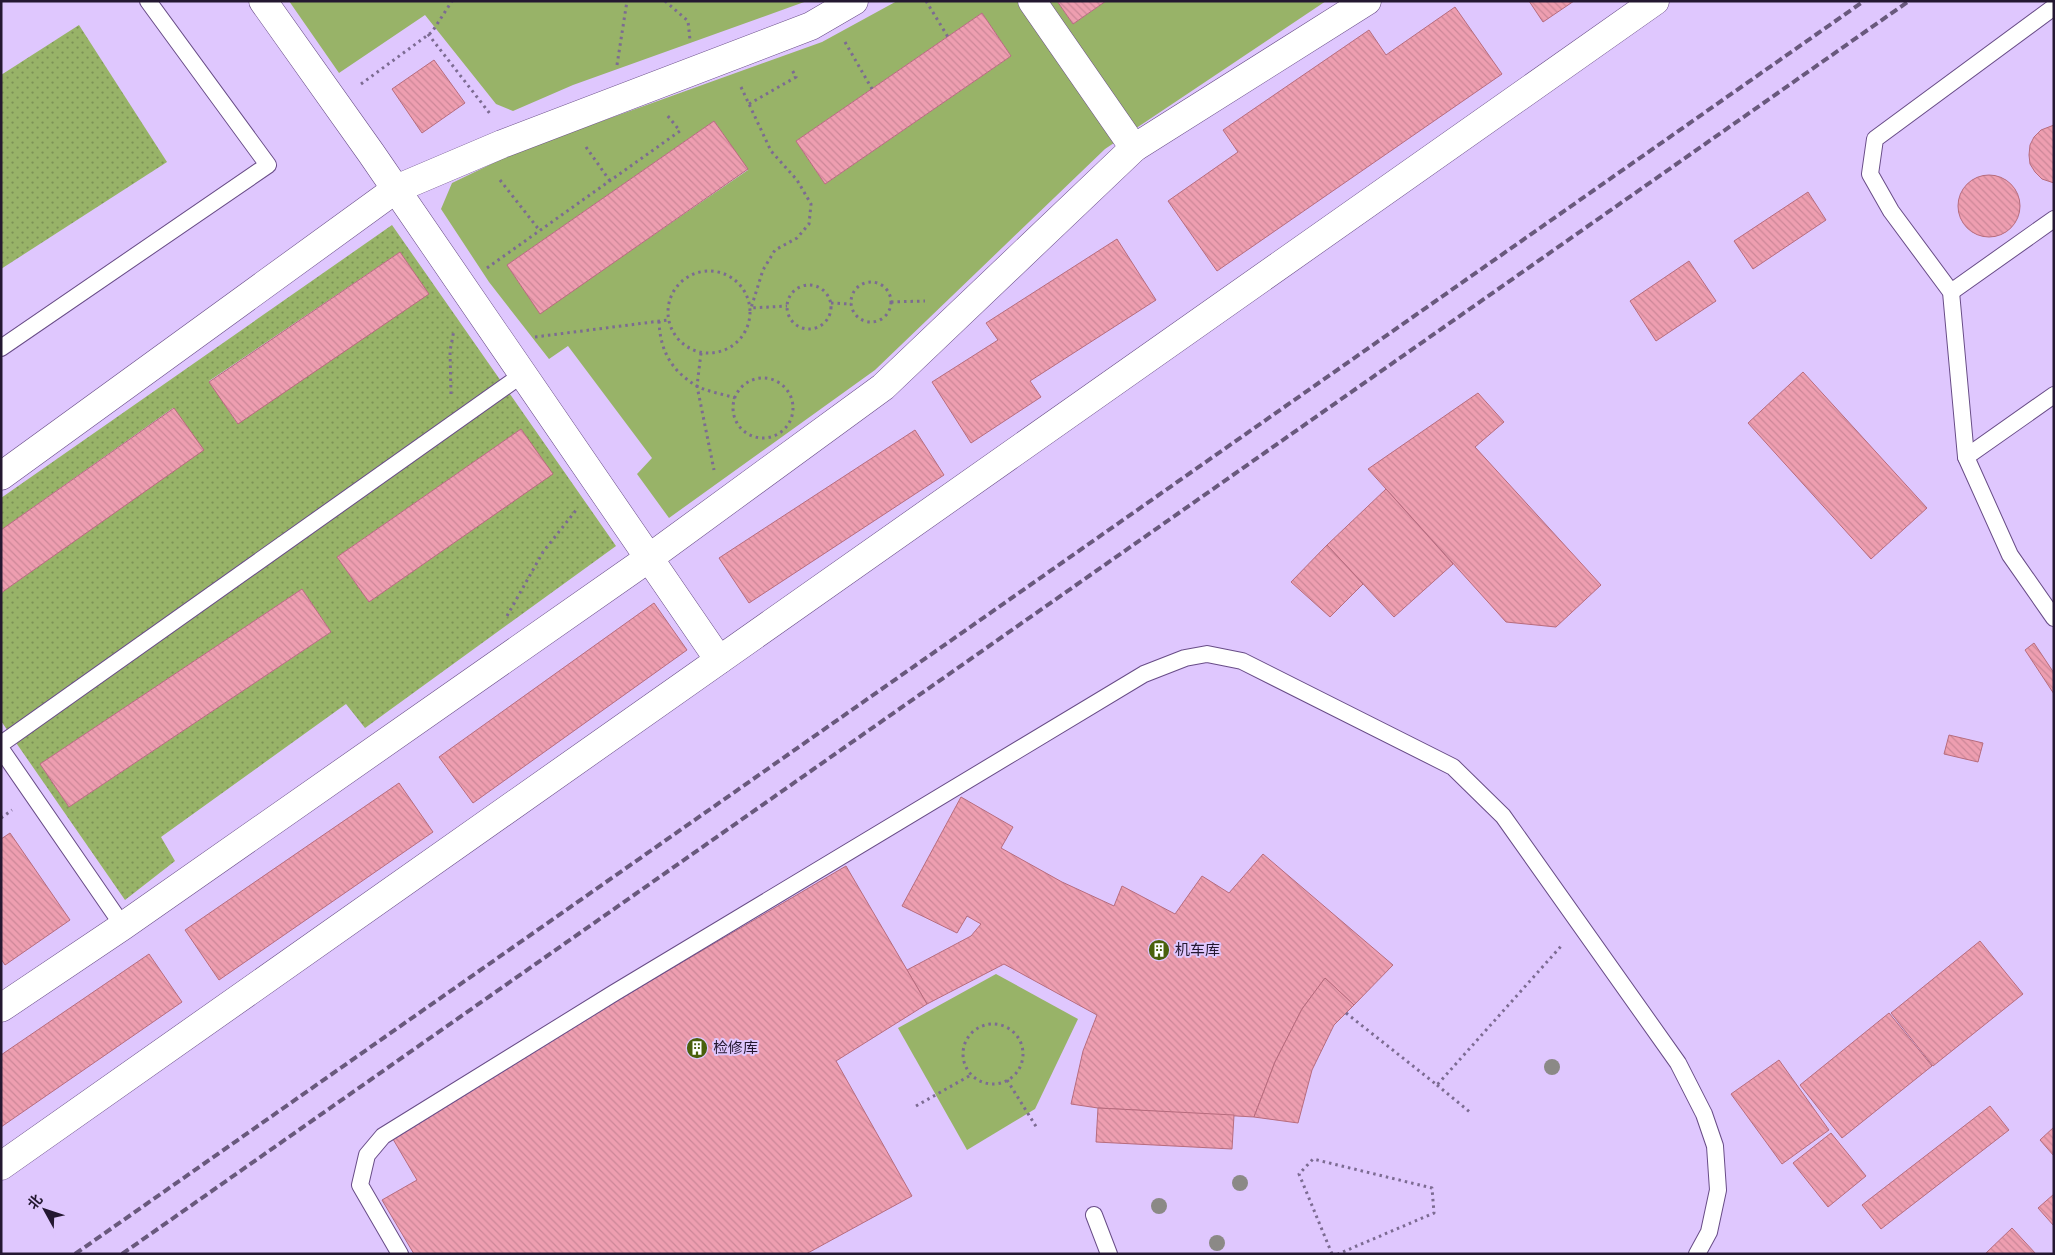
<svg xmlns="http://www.w3.org/2000/svg" width="2055" height="1255" font-family="'Crimson Pro','Noto Sans SC',serif">
	<style>
		.grass { fill: url(#grass-dots); fill-rule: evenodd }
		.green { fill: #98b368; fill-rule: evenodd }
		.building { fill: url(#building-back-hatch); stroke: #b76c7e }
		.lines { fill: none; stroke-linecap: round; stroke-linejoin: round }
		.service-casing { stroke: #684c87; stroke-width: 18 }
		.minor-casing { stroke: #684c87; stroke-width: 29 }
		.path { stroke: #7c6b92; stroke-width: 3; stroke-dasharray: 2.5 4; stroke-linecap: butt }
		.service { stroke: #fff; stroke-width: 16 }
		.minor { stroke: #fff; stroke-width: 28 }
		.rail { stroke: #69597d; stroke-width: 4; stroke-dasharray: 8 4; stroke-linecap: butt }
		.tree { fill: #8b8986 }
		.labels { text-anchor: middle; dominant-baseline: central; stroke-width: 4; stroke-linejoin: round; paint-order: stroke }
		.poi-label { font-size: 15px; fill: #241831; stroke: #dfc7fe; text-anchor: start }
	</style>
	<defs>
		<pattern id="grass-dots" width="8" height="8" patternUnits="userSpaceOnUse" patternTransform="scale(1.25)"><rect width="8" height="8" fill="#98b368"/><path d="M2 2h.1M6 6h.1" fill="none" stroke="#7c9156" stroke-width="1.8" stroke-linecap="round"/></pattern>
		<pattern id="building-back-hatch" width="6" height="6" patternUnits="userSpaceOnUse" patternTransform="scale(1.25)"><rect width="6" height="6" fill="#ee9eb0"/><path d="M-1 5l2 2M0 0l6 6M5-1l2 2" fill="none" stroke="#cc8798"/></pattern>
	</defs>
	<rect width="100%" height="100%" fill="#dfc7fe"/>
	<g class="grass">
		<path d="M79 25 167 162 1 269V75Z"/>
		<path d="M392 225 616 546 365 728 346 704 161 837 175 861 125 900 1 721V593L203 450 173 408 1 530V498ZM400 252 428 294 237 423 209 381ZM521 429 552 474 369 602 337 557ZM302 589 331 632 69 807 40 764Z"/>
	</g>
	<g class="green">
		<path d="M289 1H807L573 85 513 111 496 104 425 15 339 73Z"/>
		<path d="M897 1H1057L1073 24 1106 1H1326L1105 149 875 370 669 518 637 474 652 458 568 346 549 359 489 282 441 209 452 183 516 152 822 42ZM982 13 1011 56 825 184 796 141ZM714 121 748 170 540 313 507 265Z"/>
		<path d="M996 974 1078 1019 1035 1109 967 1150 898 1028Z"/>
	</g>
	<g class="building">
		<path d="M1057 1H1106L1073 24Z"/>
		<path d="M1529 1H1574L1543 22Z"/>
		<path d="M1455 7 1502 74 1217 271 1168 201 1238 152 1223 130 1369 30 1386 55Z"/>
		<path d="M982 13 1011 56 825 184 796 141Z"/>
		<path d="M434 60 465 103 422 133 392 89Z"/>
		<path d="M714 121 748 169 540 314 507 265Z"/>
		<path d="M2054 125V183L2042 179 2035 172 2030 164 2029 155 2030 145 2034 137 2041 130Z"/>
		<circle cx="1989" cy="206" r="31"/>
		<path d="M1808 192 1826 220 1753 269 1734 241Z"/>
		<path d="M1117 239 1156 300 1030 381 1041 397 971 443 932 382 998 340 986 323Z"/>
		<path d="M400 252 429 294 238 424 209 382Z"/>
		<path d="M1689 261 1716 301 1656 341 1630 301Z"/>
		<path d="M1803 372 1927 508 1871 559 1748 423Z"/>
		<path d="M1478 393 1504 422 1475 447 1601 585 1556 627 1506 622 1368 469Z"/>
		<path d="M174 408 204 450 1 593V530Z"/>
		<path d="M521 429 553 474 369 602 337 557Z"/>
		<path d="M915 430 944 475 749 603 719 558Z"/>
		<path d="M1386 489 1453 564 1394 617 1327 545Z"/>
		<path d="M1327 545 1363 584 1330 617 1291 582Z"/>
		<path d="M302 589 331 632 69 807 40 764Z"/>
		<path d="M654 603 687 650 473 803 439 757Z"/>
		<path d="M2034 643 2054 673V694L2025 650Z"/>
		<path d="M1949 735 1983 743 1978 762 1944 754Z"/>
		<path d="M399 783 433 832 219 980 185 930Z"/>
		<path d="M961 797 1013 827 1001 848 1062 882 1114 906 1122 886 1175 914 1202 876 1229 893 1263 854 1393 965 1354 1005 1325 978 1302 1009 1275 1062 1254 1117 1098 1108 1071 1104 1083 1051 1097 1015 1004 964 927 1004 907 970 971 936 981 924 967 916 957 933 902 906Z"/>
		<path d="M10 833 70 920 5 965 1 959V839Z"/>
		<path d="M846 866 927 1004 836 1061 912 1196 806 1254H414L382 1200 417 1180 390 1134Z"/>
		<path d="M1980 941 2023 994 1933 1066 1891 1013Z"/>
		<path d="M149 954 182 1002 1 1127V1055Z"/>
		<path d="M1325 978 1354 1005 1334 1025 1312 1070 1298 1123 1254 1117 1275 1062 1302 1009Z"/>
		<path d="M1889 1013 1932 1066 1842 1138 1800 1085Z"/>
		<path d="M1779 1060 1829 1130 1782 1164 1731 1094Z"/>
		<path d="M1990 1106 2009 1130 1881 1229 1862 1205Z"/>
		<path d="M1098 1108 1234 1115 1232 1149 1096 1142Z"/>
		<path d="M2054 1127V1156L2040 1140Z"/>
		<path d="M1831 1133 1866 1176 1828 1207 1793 1163Z"/>
		<path d="M2054 1194V1226L2038 1208Z"/>
		<path d="M2012 1228 2036 1254H1985Z"/>
	</g>
	<g class="lines">
		<g class="service-casing">
			<g id="service">
				<path d="M2054 7 1875 139 1870 174 1891 211 1951 292 1966 457 2010 555 2054 618"/>
				<path d="M1951 292 2054 219"/>
				<path d="M1 348 268 165 148 1"/>
				<path d="M1966 457 2054 395"/>
				<path d="M1 744 523 374"/>
				<path d="M1 749 123 926"/>
				<path d="M1094 1215 1109 1254"/>
				<path d="M400 1254 360 1185 367 1155 383 1136 614 993 1144 674 1185 658 1207 654 1242 661 1453 767 1503 816 1678 1063 1704 1114 1715 1146 1718 1190 1709 1232 1697 1254"/>
			</g>
		</g>
		<g class="minor-casing">
			<g id="minor">
				<path d="M263 1 371 153 719 660"/>
				<path d="M1032 1 1134 148"/>
				<path d="M1 476 396 189 502 144 811 26 854 1"/>
				<path d="M1 1008 123 926 649 558 883 387 1134 148 1367 1"/>
				<path d="M1 1166 1655 1"/>
			</g>
		</g>
		<g class="path">
			<path d="M665 1 688 21 690 40"/>
			<path d="M926 1 948 37"/>
			<path d="M428 34 491 115"/>
			<path d="M845 42 872 89"/>
			<path d="M617 65 627 1"/>
			<path d="M361 84 432 32 452 1"/>
			<path d="M741 87 771 151 797 180 811 204 809 224 797 238 775 250 763 270 751 308 787 306"/>
			<path d="M749 104 796 77 791 68"/>
			<path d="M586 147 610 181"/>
			<path d="M500 180 540 231"/>
			<path d="M487 268 680 131 667 115"/>
			<circle cx="709" cy="312" r="41"/>
			<circle cx="871" cy="302" r="20"/>
			<circle cx="809" cy="307" r="22"/>
			<path d="M891 302 925 301"/>
			<path d="M831 303 851 304"/>
			<path d="M659 321C660 350 671 371 697 386 708 392 723 394 735 398"/>
			<path d="M535 337 668 320"/>
			<path d="M701 353 697 386 714 470"/>
			<circle cx="763" cy="408" r="30"/>
			<path d="M451 394 450 351 454 330"/>
			<path d="M507 616 543 552 577 509"/>
			<path d="M1 818 12 810"/>
			<path d="M1346 1013 1437 1085 1563 944"/>
			<circle cx="993" cy="1054" r="30"/>
			<path d="M1007 1080 1037 1128"/>
			<path d="M1437 1085 1471 1113"/>
			<path d="M916 1106 971 1075"/>
			<path d="M1332 1254 1299 1174 1313 1159 1432 1188 1434 1213 1338 1254"/>
		</g>
		<use href="#service" class="service"/>
		<use href="#minor" class="minor"/>
		<g class="rail">
			<path d="M75 1254 1864 1"/>
			<path d="M122 1254 1909 1"/>
		</g>
	</g>
	<g class="tree">
		<circle cx="1552" cy="1067" r="8"/>
		<circle cx="1240" cy="1183" r="8"/>
		<circle cx="1159" cy="1206" r="8"/>
		<circle cx="1217" cy="1243" r="8"/>
	</g>
	<defs>
		<g id="building-disc" transform="scale(1.125)"><circle r="9.5" fill="#49600c" stroke="#dfc7fe"/><path d="M-4-6H4V6H1V3H-1V6H-4ZM-2.5-4.3h1.7v1.8h-1.7ZM.8-4.3h1.7v1.8H.8ZM-2.5-1h1.7V.8h-1.7ZM.8-1h1.7V.8H.8Z" fill="#fff"/></g>
	</defs>
	<g fill-rule="evenodd">
		<use href="#building-disc" x="1159" y="950"/>
		<use href="#building-disc" x="697" y="1048"/>
	</g>
	<g class="labels">
		<g class="poi-label">
			<text x="1175" y="950">机车库</text>
			<text x="713" y="1048">检修库</text>
		</g>
	</g>
	<rect width="2055" height="1255" fill="none" stroke="#241831" stroke-width="5"/>
	<g transform="translate(45 1210) rotate(310)" stroke="#dfc7fe" stroke-width="4" paint-order="stroke">
	<path d="M0-4L9 19L0 12L-9 19Z" fill="#241831"/>
	<text y="-8" font-size="14" font-weight="bold" text-anchor="middle" fill="#241831">北</text>
	</g>
</svg>
